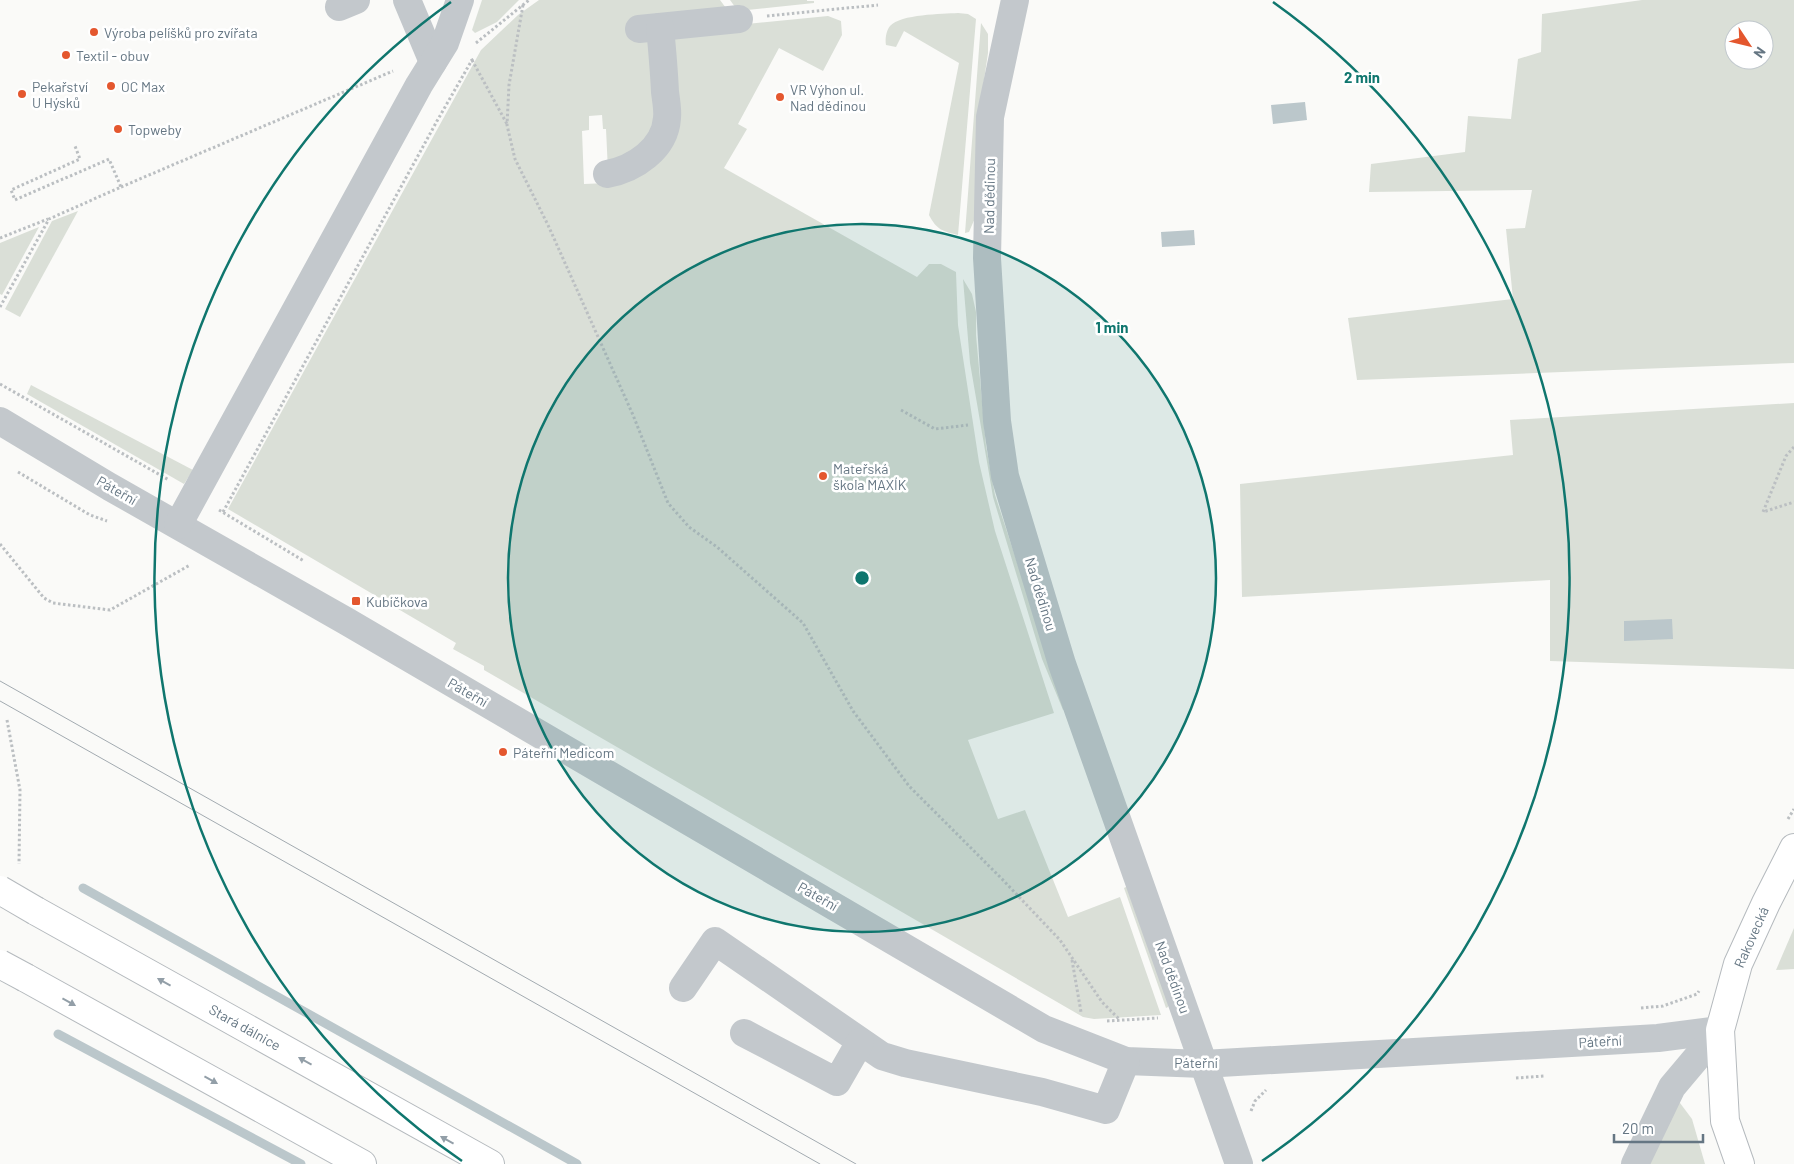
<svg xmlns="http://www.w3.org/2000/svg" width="1794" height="1164" font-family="Barlow,sans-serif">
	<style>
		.green { fill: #dadfd7; fill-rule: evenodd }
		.water { fill: #bbc7cb }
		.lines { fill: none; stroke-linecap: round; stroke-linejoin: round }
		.stream { stroke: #bbc7cb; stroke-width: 9 }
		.major-casing { stroke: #b5babe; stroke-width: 30 }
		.path { stroke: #bbbfc2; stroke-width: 3; stroke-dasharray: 2.5 2.5; stroke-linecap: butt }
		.minor { stroke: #c3c8cc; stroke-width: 28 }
		.major { stroke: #fff; stroke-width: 28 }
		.tram { stroke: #a2aab0; stroke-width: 1 }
		.major-bridge-casing { stroke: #b5babe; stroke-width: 30; stroke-linecap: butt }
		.major-bridge { stroke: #fff; stroke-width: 28 }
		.oneway { fill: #939fa8 }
		.ring { fill: none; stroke: #0f766e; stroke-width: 2.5 }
		.poi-dot { fill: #e4572e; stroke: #fff; stroke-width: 2 }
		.labels { text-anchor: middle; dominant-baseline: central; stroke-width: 5; stroke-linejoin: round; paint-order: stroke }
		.poi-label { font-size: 14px; fill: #657683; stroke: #fff; text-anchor: start }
		.street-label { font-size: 14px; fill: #657683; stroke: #fff }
		.centre { fill: #0f766e; stroke: #fff; stroke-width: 2.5 }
		.ring-label { font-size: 15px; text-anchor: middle; font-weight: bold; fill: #0f766e; stroke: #fff; stroke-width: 5; stroke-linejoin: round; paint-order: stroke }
	</style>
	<rect width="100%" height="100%" fill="#fafaf8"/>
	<g class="green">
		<path d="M482 0H519L497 22 475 33 472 30Z"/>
		<path d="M539 0H720L729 12 654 34 663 124 608 171 606 129H603L602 115 589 116V130L582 131 584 184 608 183 663 141 667 32 828 16 841 21 842 35 823 71 779 48 738 124 747 129 724 168 917 277 929 264H941L956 272 958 325 979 462 995 531 1054 713 968 740 998 819 1025 810 1068 917 1120 897 1161 1015 1094 1019 1083 1017 484 670V666L453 649 456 643 228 509 481 50 518 15Z"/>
		<path d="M730 0H807V1H814V3L738 11Z"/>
		<path d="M1642 0H1794V363L1357 380 1348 318 1513 299 1506 229 1525 228 1532 190 1369 192 1371 164 1465 152 1468 116 1511 119 1518 59 1541 52 1542 14ZM1734 30H1764V60H1734Z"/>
		<path d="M958 13 968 14 976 19 958 235C942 231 937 230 929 215L959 63 904 31 896 47 886 45C885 39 886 31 890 26 901 14 942 14 958 13Z"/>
		<path d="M981 23 988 34V53L978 120 975 218 969 232 965 233Z"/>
		<path d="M78 211 20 317 5 309 52 221Z"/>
		<path d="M39 227 2 295 0 294V243Z"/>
		<path d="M963 279 972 294 976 312V335L986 446 995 495 1065 709 1063 710 1042 659 993 497 970 363Z"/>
		<path d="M31 385 193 470 184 484 27 394Z"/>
		<path d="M1794 403V669L1550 661V580L1242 597 1240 484 1513 455 1510 420Z"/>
		<path d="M1128 886 1169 998 1168 1007 1166 1008 1124 888Z"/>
		<path d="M1794 928V969L1776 970Z"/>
		<path d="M1680 1103 1692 1119 1705 1164H1643L1674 1104Z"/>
	</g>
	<g class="water">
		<path d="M1305 102 1307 120 1273 124 1271 105Z"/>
		<path d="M1194 230 1195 245 1162 247 1161 232Z"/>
		<path d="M1672 619 1673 639 1624 641V621Z"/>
	</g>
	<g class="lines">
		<g class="stream">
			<path d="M83 888 577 1164"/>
			<path d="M58 1034 301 1164"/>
		</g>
		<g class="major-casing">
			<g id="major">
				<path d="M36 911 490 1164"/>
				<path d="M26 978 362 1164"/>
				<path d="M1740 1164 1725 1121 1720 1030 1738 964 1766 903 1794 848"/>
			</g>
		</g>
		<g class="path">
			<path d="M523 5 509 85 507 125 515 159 548 225 633 415 668 503 689 527 717 547 803 623 853 711 909 786 1002 879 1060 940 1102 1002 1120 1020"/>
			<path d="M767 16 878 5"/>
			<path d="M476 43 529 0"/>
			<path d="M472 60 507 124"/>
			<path d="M121 187 393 71"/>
			<path d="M0 238 48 219"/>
			<path d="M0 307 49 219 121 187 109 159 15 200 11 190 80 159 75 146"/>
			<path d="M0 384 169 480"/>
			<path d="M901 410 935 429 968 425"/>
			<path d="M1794 447 1786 456 1763 512 1794 502"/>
			<path d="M18 472 90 515 107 521"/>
			<path d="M219 510 304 561"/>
			<path d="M223 512 437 121 472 60 471 58"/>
			<path d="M0 544 44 598 53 603 110 610 190 565"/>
			<path d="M7 720 20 790 19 864"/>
			<path d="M1788 819 1794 809"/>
			<path d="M1072 960 1081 1012"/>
			<path d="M1641 1008 1663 1006 1697 994 1699 991"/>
			<path d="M1107 1021 1158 1018"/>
			<path d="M1516 1078 1544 1076"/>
			<path d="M1251 1111 1255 1101 1266 1090"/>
		</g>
		<g class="minor">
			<path d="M407 0 433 62"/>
			<path d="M1015 0 990 117 987 258 997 421 1005 476 1062 664 1239 1164"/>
			<path d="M339 7 356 0"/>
			<path d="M639 29 739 19"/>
			<path d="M607 174C634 169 665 149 667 118 668 110 666 100 665 92 664 70 662 48 660 27"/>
			<path d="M0 421 110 487 346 621 1044 1029 1126 1061 1203 1064 1658 1038 1720 1030"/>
			<path d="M178 525 419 85 445 43 460 0"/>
			<path d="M683 988 715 941 882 1056 905 1063 1042 1092 1106 1110 1126 1061"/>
			<path d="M744 1033 837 1082 860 1042"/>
			<path d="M1635 1164 1672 1087 1720 1030"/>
		</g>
		<use href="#major" class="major"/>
		<g class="tram">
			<path d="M0 681 856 1164"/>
			<path d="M0 701 820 1164"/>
		</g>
		<g class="major-bridge-casing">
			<g id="major-bridge">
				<path d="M0 890 36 911"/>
				<path d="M0 964 26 978"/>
			</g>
		</g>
		<use href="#major-bridge" class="major-bridge"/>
	</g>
	<defs><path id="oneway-solid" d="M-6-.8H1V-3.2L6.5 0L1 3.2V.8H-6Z" transform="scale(1.25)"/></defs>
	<g class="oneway">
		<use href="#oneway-solid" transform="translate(164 982) rotate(-151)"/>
		<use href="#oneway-solid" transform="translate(69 1002) rotate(29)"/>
		<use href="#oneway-solid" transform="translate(305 1061) rotate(-151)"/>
		<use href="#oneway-solid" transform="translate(211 1080) rotate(29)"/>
		<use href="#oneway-solid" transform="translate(447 1140) rotate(-151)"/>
	</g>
	<circle cx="862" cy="578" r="354" fill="#0f766e" fill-opacity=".12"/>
	<g class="ring">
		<circle cx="862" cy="578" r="354"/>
		<path d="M462 1161A707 707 0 0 1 451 2M1273 2A707 707 0 0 1 1262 1161"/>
	</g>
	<g class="poi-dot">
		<circle cx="94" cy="32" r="5"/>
		<circle cx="66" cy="55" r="5"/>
		<circle cx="111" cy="86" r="5"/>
		<circle cx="22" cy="94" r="5"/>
		<circle cx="780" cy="97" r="5"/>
		<circle cx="118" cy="129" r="5"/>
		<circle cx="823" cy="476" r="5"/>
		<rect x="351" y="596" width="10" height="10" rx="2.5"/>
		<circle cx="503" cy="752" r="5"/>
	</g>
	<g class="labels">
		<g class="poi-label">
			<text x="104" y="32">Výroba pelíšků pro zvířata</text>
			<text x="76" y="55">Textil - obuv</text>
			<text x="32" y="86">Pekařství<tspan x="32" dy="16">U Hýsků</tspan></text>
			<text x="121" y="86">OC Max</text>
			<text x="790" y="89">VR Výhon ul.<tspan x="790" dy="16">Nad dědinou</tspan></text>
			<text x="128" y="129">Topweby</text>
			<text x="833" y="468">Mateřská<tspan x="833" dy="16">škola MAXÍK</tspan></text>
			<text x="366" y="601">Kubíčkova</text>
			<text x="513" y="752">Páteřní Medicom</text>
		</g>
		<g class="street-label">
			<text transform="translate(989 196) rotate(-89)">Nad dědinou</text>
			<text transform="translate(117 490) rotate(30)">Páteřní</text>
			<text transform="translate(1041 594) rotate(73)">Nad dědinou</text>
			<text transform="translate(468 692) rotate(30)">Páteřní</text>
			<text transform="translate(818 896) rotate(30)">Páteřní</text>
			<text transform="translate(1751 937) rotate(-66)">Rakovecká</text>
			<text transform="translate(1173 977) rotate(70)">Nad dědinou</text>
			<text transform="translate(245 1027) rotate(29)">Stará dálnice</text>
			<text transform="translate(1600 1041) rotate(-3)">Páteřní</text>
			<text x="1196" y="1062">Páteřní</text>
		</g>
	</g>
	<circle cx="862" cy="578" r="8" class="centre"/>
	<g class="ring-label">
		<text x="1362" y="83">2 min</text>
		<text x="1112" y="333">1 min</text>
	</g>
	<g transform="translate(1749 45) rotate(125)"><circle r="24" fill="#ffffff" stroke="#c1c8cd"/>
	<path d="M0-4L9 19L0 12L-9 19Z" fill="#e4572e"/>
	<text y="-8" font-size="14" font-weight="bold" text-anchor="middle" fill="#657683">N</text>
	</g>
	<path d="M1614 1134v8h89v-8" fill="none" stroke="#657683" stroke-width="2.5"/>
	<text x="1622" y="1134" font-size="15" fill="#657683" stroke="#ffffff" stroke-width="4" paint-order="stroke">20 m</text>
</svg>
